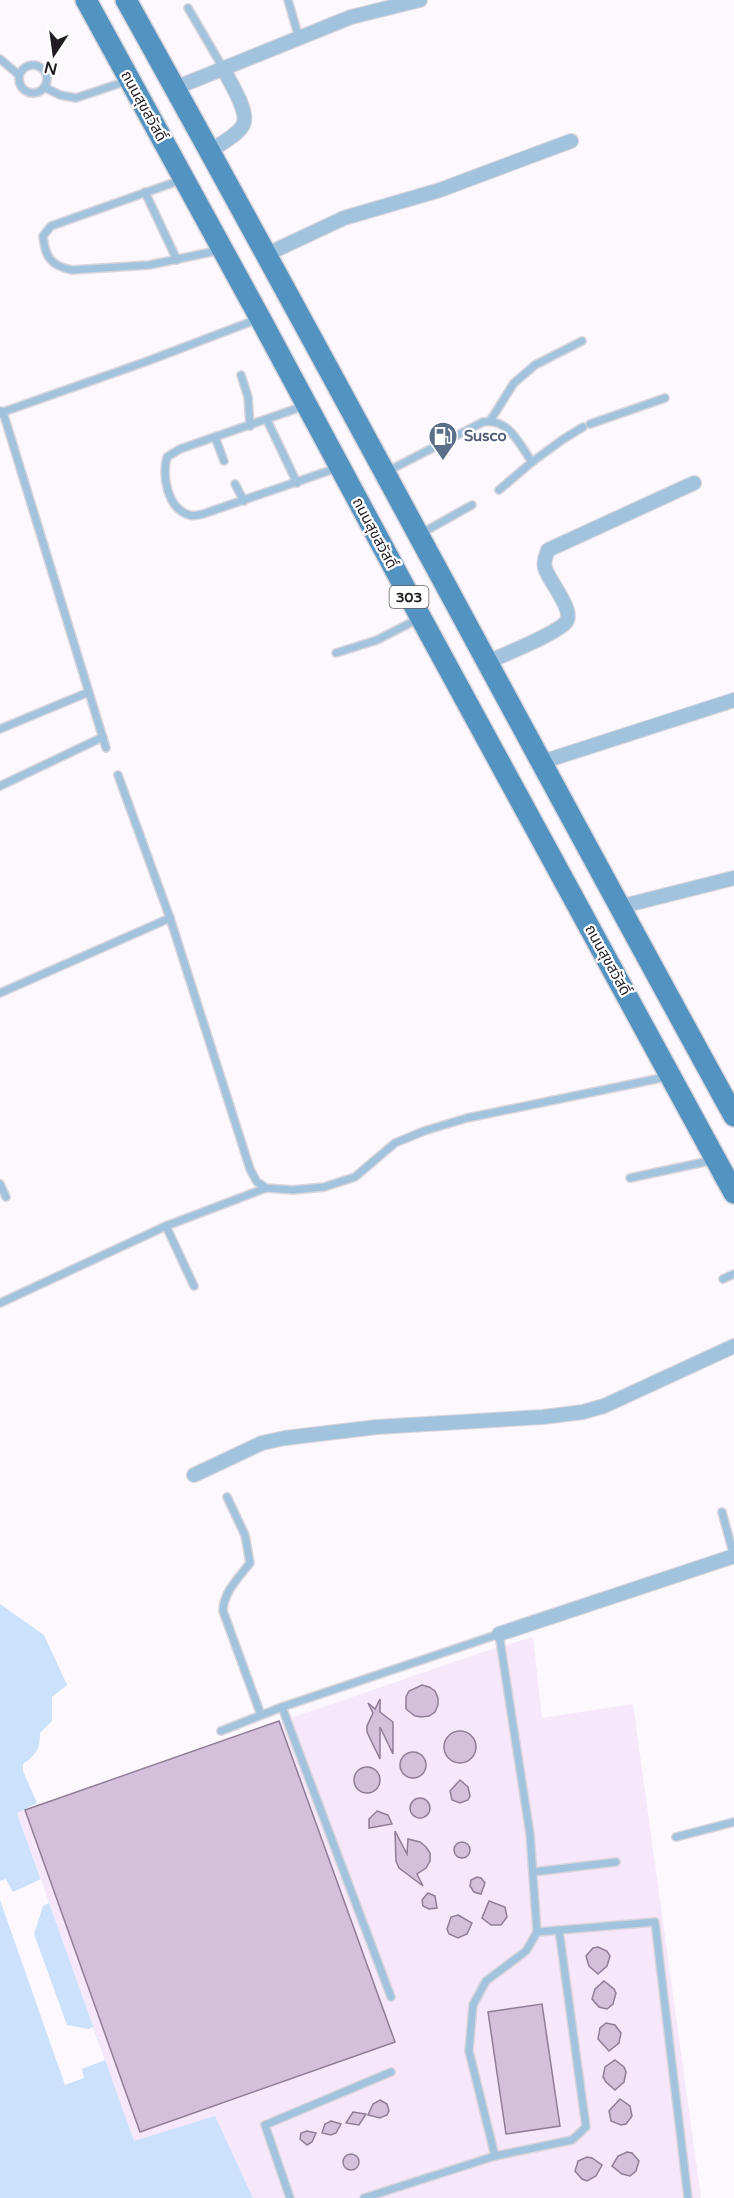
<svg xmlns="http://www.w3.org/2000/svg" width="734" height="2198" font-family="'Varela Round','Noto Sans Thai',sans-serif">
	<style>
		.built { fill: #f6e7fb }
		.water { fill: #cce1fc }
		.pier { fill: #fcf8fd }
		.building { fill: #d4c0db; stroke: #907d96; stroke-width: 1.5 }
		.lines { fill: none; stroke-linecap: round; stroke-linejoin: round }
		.service-casing { stroke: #d9d5da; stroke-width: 10 }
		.minor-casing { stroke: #d9d5da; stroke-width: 16 }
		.primary-casing { stroke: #d9d5da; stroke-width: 24 }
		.service { stroke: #a2c3dd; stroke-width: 7 }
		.minor { stroke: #a2c3dd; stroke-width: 14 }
		.primary { stroke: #5393c2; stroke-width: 21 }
		.labels { text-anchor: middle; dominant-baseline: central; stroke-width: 4.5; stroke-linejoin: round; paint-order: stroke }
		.shield { fill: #fff; stroke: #645f66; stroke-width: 1.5 }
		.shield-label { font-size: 14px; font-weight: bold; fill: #221b24 }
		.street-label { font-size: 15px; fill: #221b24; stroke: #fff }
		.service-label { font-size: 15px; font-weight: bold; fill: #4e5e75; stroke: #fff; text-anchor: start }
	</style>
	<rect width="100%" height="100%" fill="#fcf8fd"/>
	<path class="built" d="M533 1637 542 1718 633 1704 701 2198H253L215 2117 134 2142 17 1812 483 1652Z"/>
	<path class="water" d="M0 1604 44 1635 67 1685 52 1697V1721L40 1733C40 1749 36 1755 23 1764V1771L37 1803 17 1813 134 2141 215 2116 253 2198H0Z"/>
	<path class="pier" d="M6 1879 13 1892 41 1879 49 1903 43 1906 34 1934 67 2025 88 2029 93 2027 105 2060 82 2069 84 2078 65 2085 0 1900V1881Z"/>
	<g class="building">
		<path d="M422 1685 429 1687 435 1691 438 1698V1705L435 1712 429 1716 422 1717 415 1716 406 1709V1697L409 1691Z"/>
		<path d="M380 1699V1712L393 1722V1754L380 1727V1759L367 1732V1726L373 1713 368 1703 375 1709Z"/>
		<path d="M279 1721 395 2042 140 2132 25 1810Z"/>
		<circle cx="460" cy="1747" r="16"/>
		<circle cx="413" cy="1765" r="13"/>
		<circle cx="367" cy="1780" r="13"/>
		<path d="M460 1780 468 1787 470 1796 468 1800 460 1803 452 1800 450 1791Z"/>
		<circle cx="420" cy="1808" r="10"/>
		<path d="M377 1811 388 1815 392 1824 369 1828V1819Z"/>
		<path d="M395 1831 407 1854 408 1839 420 1842 426 1847 430 1853V1861L426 1868 417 1874 423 1886 399 1868 396 1861Z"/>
		<circle cx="462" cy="1850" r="8"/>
		<path d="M477 1877 481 1878 485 1883 481 1894 474 1892 470 1886 471 1880Z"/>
		<path d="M428 1893 435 1896 437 1908 429 1909 423 1906 422 1900Z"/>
		<path d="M489 1901 505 1907 507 1917 501 1925H491L482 1918Z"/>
		<path d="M458 1915 472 1923 467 1934 458 1938 449 1934 447 1929 451 1917Z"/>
		<path d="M598 1947 607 1951 610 1956 607 1966 598 1974 589 1966 586 1956 593 1948Z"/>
		<path d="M604 1981 614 1989 616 1993 613 2004 607 2009 599 2007 592 1999 595 1989Z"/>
		<path d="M542 2004 560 2126 506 2134 488 2012Z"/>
		<path d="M606 2023 615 2025 621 2033 619 2043 609 2051 598 2039 600 2028Z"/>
		<path d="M615 2060 624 2067 626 2072 624 2082 615 2090 606 2082 603 2077 605 2067Z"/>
		<path d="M620 2099 630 2106 632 2116 626 2124 621 2125 611 2121 609 2111Z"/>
		<path d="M380 2100 387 2104 389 2111 387 2115 380 2118 368 2115 373 2104Z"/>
		<path d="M353 2112 366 2114 359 2125 346 2123Z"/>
		<path d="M331 2121 341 2124 336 2133 331 2135 322 2133 325 2124Z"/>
		<path d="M307 2131 316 2133 312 2142 307 2145 300 2139 301 2133Z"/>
		<path d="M627 2152 632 2153 639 2161 636 2171 630 2176 622 2174 612 2166 618 2156Z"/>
		<circle cx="351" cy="2162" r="8"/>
		<path d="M587 2157 592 2158 602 2165 596 2176 587 2181 582 2179 575 2171 578 2161Z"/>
	</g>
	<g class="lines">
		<g class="service-casing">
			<g id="service">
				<path d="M288 0 299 38"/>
				<path d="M188 8 223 68"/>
				<path d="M0 59 19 75"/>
				<circle cx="33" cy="79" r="14"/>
				<path d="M44 87 60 95 76 98 127 81"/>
				<path d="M181 180 51 226 43 236C45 257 51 266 72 270L149 265 221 250"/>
				<path d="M145 192 177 260"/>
				<path d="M241 375 248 397 250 426"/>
				<path d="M304 406 180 449 167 457C162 476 167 508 189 515 193 516 199 515 203 514L337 468"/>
				<path d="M1 411 3 412 145 362 258 319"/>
				<path d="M0 414 3 412 106 748"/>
				<path d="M267 420 297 483"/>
				<path d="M490 421 514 383 535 365 582 341"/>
				<path d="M590 424 665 398"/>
				<path d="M215 437 224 461"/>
				<path d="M532 462 562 440 583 427"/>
				<path d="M388 471 483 422C508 417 520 445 532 462L499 490"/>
				<path d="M235 484 244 501"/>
				<path d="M422 533 472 505"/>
				<path d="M336 653 377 640 418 619"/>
				<path d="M0 729 89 692"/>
				<path d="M118 775 170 918 250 1169 257 1182 266 1188 293 1190 324 1187 355 1177 395 1143 424 1131 467 1118 666 1077"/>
				<path d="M0 786 103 737"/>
				<path d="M0 993 170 918"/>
				<path d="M630 1178 714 1160"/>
				<path d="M0 1184 6 1197"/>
				<path d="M166 1226 194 1286"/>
				<path d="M723 1279 734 1274"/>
				<path d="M0 1303 166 1226 266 1188"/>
				<path d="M227 1497 245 1535 250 1563C239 1577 223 1593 223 1611L261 1715"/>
				<path d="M722 1512 734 1556"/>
				<path d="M282 1707 391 1997"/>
				<path d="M221 1731 282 1707 499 1634 530 1834 537 1932 526 1951 486 1981 473 2005 469 2051 495 2156 364 2198"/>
				<path d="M676 1837 734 1822"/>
				<path d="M533 1872 616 1862"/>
				<path d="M537 1932 655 1922 688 2198"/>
				<path d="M495 2156 572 2140 586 2127 559 1930"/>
				<path d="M290 2198 265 2125 391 2072"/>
			</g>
		</g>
		<g class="minor-casing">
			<g id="minor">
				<path d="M175 88 351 17 420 0"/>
				<path d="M209 152C219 144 237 136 243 125 250 112 229 81 223 68"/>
				<path d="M265 255 344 218 440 190 571 141"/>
				<path d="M488 662C503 655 558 633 566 622 575 610 548 580 545 568 543 561 546 556 548 550L694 483"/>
				<path d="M542 762 734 700"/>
				<path d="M619 907 734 878"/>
				<path d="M194 1475 262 1443 285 1438 377 1427 543 1417 583 1412 604 1406 734 1346"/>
				<path d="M499 1634 734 1556"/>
			</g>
		</g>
		<g class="primary-casing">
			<g id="primary">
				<path d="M86 0 260 318 421 618 734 1193"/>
				<path d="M126 0C332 370 530 745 734 1116"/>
			</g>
		</g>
		<use href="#service" class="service"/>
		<use href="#minor" class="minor"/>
		<use href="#primary" class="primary"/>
	</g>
	<defs>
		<g id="fuel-pin" transform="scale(1.5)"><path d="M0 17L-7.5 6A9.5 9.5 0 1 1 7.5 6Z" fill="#5c6f8a" stroke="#fff"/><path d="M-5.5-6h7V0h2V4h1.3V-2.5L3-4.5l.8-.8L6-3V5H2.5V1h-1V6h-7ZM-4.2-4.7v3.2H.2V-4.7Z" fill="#fff"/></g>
	</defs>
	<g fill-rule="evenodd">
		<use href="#fuel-pin" x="443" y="436"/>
	</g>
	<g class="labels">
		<rect class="shield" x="389.5" y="586" width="39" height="22" rx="4.5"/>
		<g class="shield-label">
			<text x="409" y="597">303</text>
		</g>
		<g class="street-label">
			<text transform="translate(144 106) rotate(61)">ถนนสุขสวัสดิ์</text>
			<text transform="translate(375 533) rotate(62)">ถนนสุขสวัสดิ์</text>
			<text transform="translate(608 960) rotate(61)">ถนนสุขสวัสดิ์</text>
		</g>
		<g class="service-label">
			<text x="464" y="436">Susco</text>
		</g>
	</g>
	<g transform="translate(54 54) rotate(193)" stroke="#ffffff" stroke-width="4.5" paint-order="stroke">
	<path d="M0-4.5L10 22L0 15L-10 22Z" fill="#221b24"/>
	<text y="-9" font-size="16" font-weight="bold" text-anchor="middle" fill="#221b24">N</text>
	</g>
</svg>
